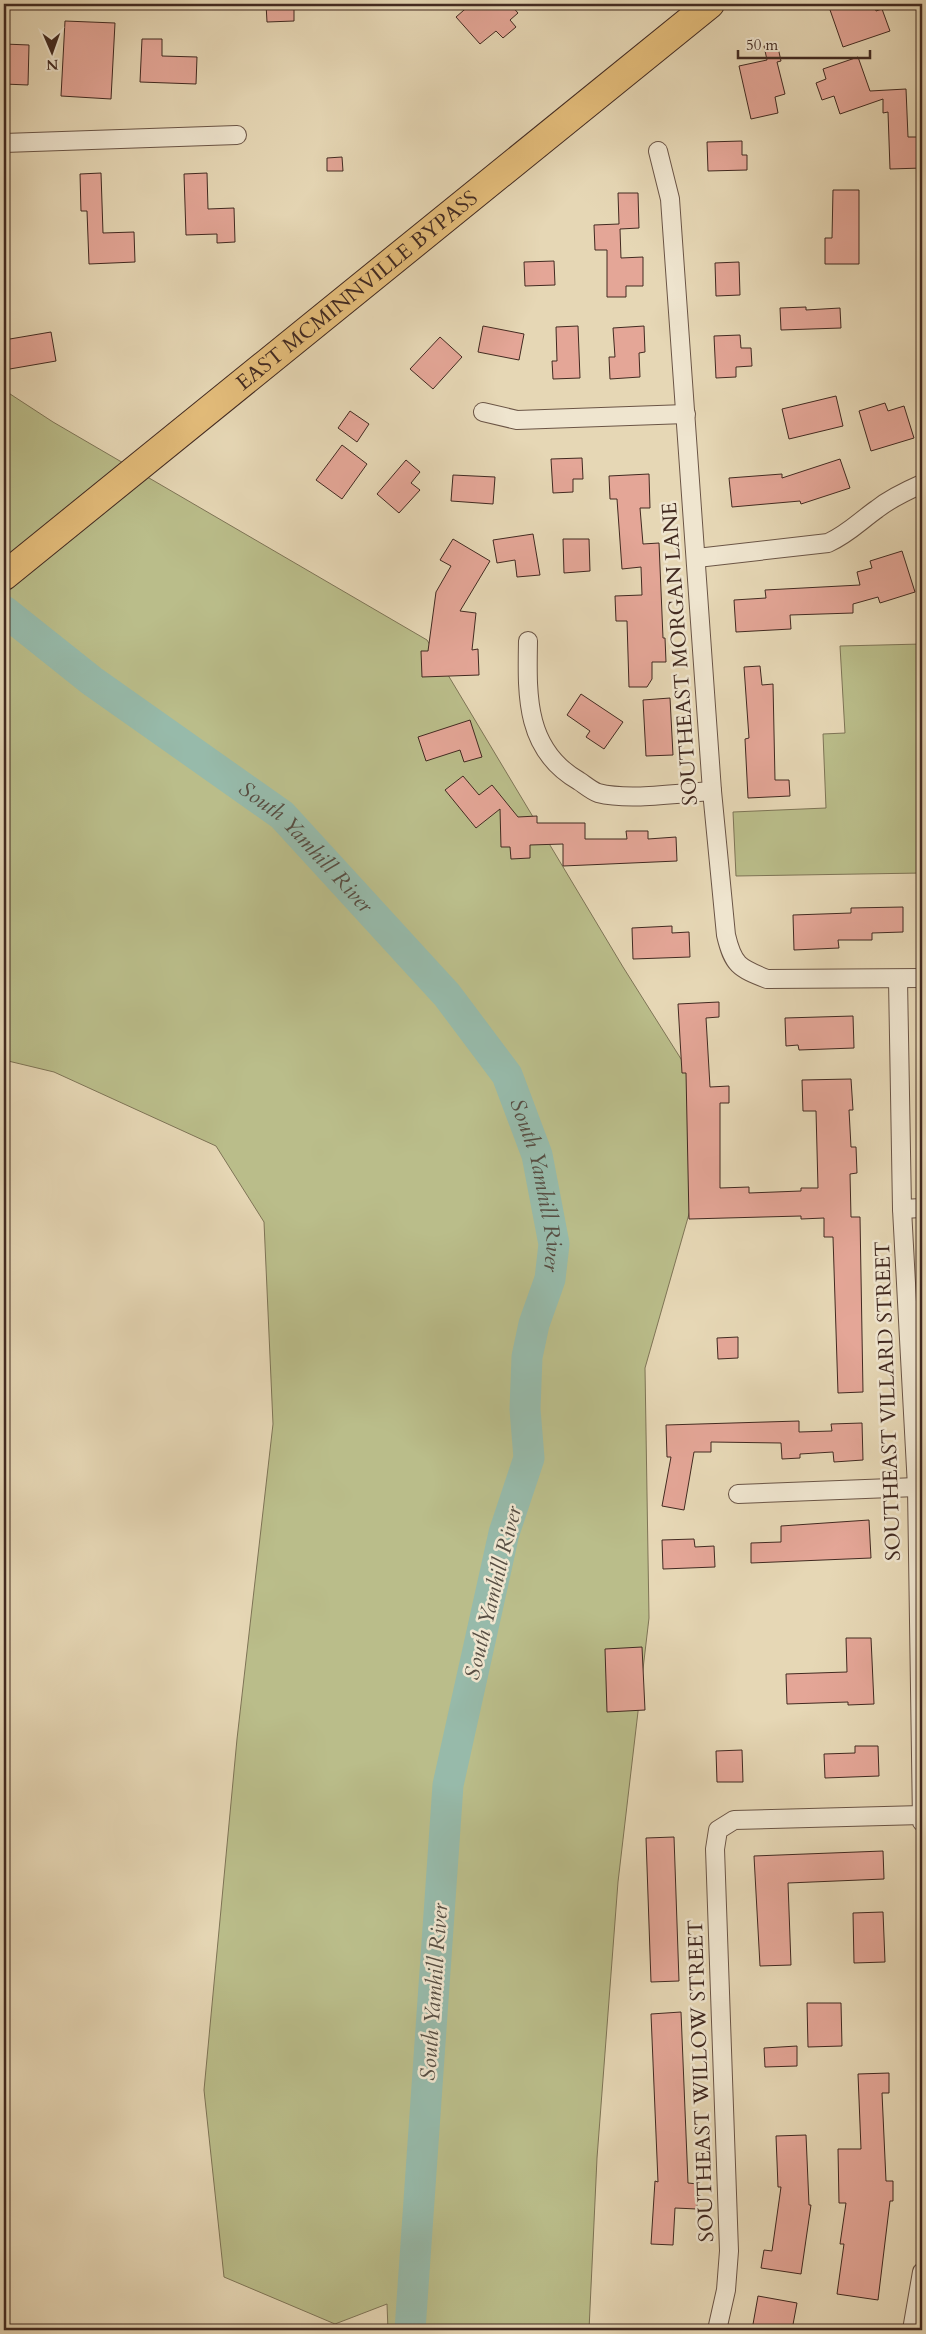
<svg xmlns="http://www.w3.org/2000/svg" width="926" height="2334" font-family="Cardo,serif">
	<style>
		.green { fill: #babd8a; stroke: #7e7456 }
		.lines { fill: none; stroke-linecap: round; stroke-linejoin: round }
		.river { stroke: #97baaa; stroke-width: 31 }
		.building { fill: #e4a697; stroke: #422a21 }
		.street-casing { stroke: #6b5546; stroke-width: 20 }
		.highway-casing { stroke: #422a21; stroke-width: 30 }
		.street { stroke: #efe5cf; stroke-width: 18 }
		.highway { stroke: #e3bc7a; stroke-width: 28 }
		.labels { text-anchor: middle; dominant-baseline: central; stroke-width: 5; stroke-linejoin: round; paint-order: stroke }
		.street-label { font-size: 21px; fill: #422a21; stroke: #efe5cf }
		.water-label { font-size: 22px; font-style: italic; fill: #574e43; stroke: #efe5cf }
	</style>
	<rect width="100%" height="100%" fill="#e6d7b5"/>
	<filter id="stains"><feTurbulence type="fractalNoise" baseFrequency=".004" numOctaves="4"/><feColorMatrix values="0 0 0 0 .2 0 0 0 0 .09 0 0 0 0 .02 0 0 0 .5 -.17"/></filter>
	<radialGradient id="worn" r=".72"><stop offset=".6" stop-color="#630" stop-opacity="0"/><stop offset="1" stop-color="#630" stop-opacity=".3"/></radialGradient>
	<g class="green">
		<path d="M4 390 53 422 427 640 623 967 717 1116 645 1368 649 1618 618 1882 597 2158 589 2330H388L387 2304 335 2324 224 2277 204 2090 237 1739 273 1424 264 1222 216 1146 54 1072 4 1060Z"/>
		<path d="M922 644V873L736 876 733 812 826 808 823 734 845 733 840 646Z"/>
	</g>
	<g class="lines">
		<path class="river" id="s1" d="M4 611 92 681 282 815 447 995 507 1075 537 1155 554 1244 550 1279 534 1324 527 1357 525 1409 529 1458 504 1533 448 1785 410 2330"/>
	</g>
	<g class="building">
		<path d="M266 4H294V21L267 22Z"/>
		<path d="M471 4H510L518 13 510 20 516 27 503 38 496 31 480 44 456 17Z"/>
		<path d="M839 4H874L876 11 882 9 890 31 843 47 829 7Z"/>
		<path d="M65 21 115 23 111 99 61 96Z"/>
		<path d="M142 39H162V56L197 57 196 84 140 82Z"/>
		<path d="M777 43 781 61 777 62 785 94 775 97 778 113 751 119 739 66 767 60 764 46Z"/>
		<path d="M4 44 29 45 28 85 4 84Z"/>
		<path d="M858 57 870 91 906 89 908 137H922V168L890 169 888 112 883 113V99L840 114 834 96 822 100 816 83 826 79 823 69Z"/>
		<path d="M742 141V155H747V170L708 171 707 142Z"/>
		<path d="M342 157 343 171H327V158Z"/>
		<path d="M101 173 103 233 134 232 135 262 89 264 87 211H81L80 174Z"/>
		<path d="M207 173 208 209 234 208 235 242 217 243V234L186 235 184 174Z"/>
		<path d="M833 190H859V264H825V238H832Z"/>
		<path d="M618 193H638L639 228 620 229 621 258 643 257V286H626V297H607V250H595L594 225 619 224Z"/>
		<path d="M554 261 555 285 525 286 524 262Z"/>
		<path d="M739 262 740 295 716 296 715 263Z"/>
		<path d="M806 307V310L840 308 841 328 781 330 780 308Z"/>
		<path d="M483 326 524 334 519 360 478 352Z"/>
		<path d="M578 326 580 378 553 379 552 361H557L556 327Z"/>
		<path d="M644 326 645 352 639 353 640 377 610 379 609 357H615L613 328Z"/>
		<path d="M51 332 56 361 4 370V340Z"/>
		<path d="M740 335 741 348H751L752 366 736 367V377L716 378 714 336Z"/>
		<path d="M440 337 462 357 433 389 410 369Z"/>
		<path d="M836 396 843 426 789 439 782 409Z"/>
		<path d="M885 403 888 411 904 406 914 438 871 451 859 411Z"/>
		<path d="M350 411 369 424 357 442 338 428Z"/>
		<path d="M342 445 367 464 342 499 316 480Z"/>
		<path d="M582 458 583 479H573V492L553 493 551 459Z"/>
		<path d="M840 459 850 488 801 504 800 501 732 507 729 478 782 474V478Z"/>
		<path d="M406 460 420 472 411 483 420 490 399 513 377 494Z"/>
		<path d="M649 474 650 508H640L643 544 659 543 663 638H665L666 662H652V679L647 687H629L627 621H616L615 596 642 595 641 567 622 569 617 499H610L609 476Z"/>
		<path d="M453 475 495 477 493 504 451 501Z"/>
		<path d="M533 534 540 575 517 577 515 560 497 563 493 540Z"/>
		<path d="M453 539 490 561 460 611 476 613 472 650 478 649 479 675 422 677 421 651H428L436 592 451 566 440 560Z"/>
		<path d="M563 539H589L590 571 564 573Z"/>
		<path d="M902 551 915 592 880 603 878 597 853 604V613L790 615 791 629 736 632 734 600 766 598 765 590 860 585 857 572 872 568 870 561Z"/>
		<path d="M760 666 762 685 773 684 775 780H789L790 796 748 798 745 739 749 738 744 667Z"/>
		<path d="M581 694 623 722 604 749 586 737 590 731 567 715Z"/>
		<path d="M670 698 673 755 646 756 643 700Z"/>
		<path d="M470 720 482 757 464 762 460 750 426 761 418 737Z"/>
		<path d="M463 776 479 795 492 785 518 817 537 816V823H585V839H627L626 831H648V839L676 837 677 861 563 866V844L530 845V858L511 859 510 847H501L500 809 476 828 445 790Z"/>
		<path d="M903 907V932L872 933V940H838L839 948 794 950 793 915 851 913V908Z"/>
		<path d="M672 926V933L689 932 690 957 633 959 632 928Z"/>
		<path d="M719 1002V1017L706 1018 710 1087 729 1086V1103H720V1188L749 1187V1193L801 1191V1188H818L816 1111H803L802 1080 851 1079 853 1110H849L851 1147H856L857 1173 850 1174 851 1217H860L863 1392 838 1393 833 1237H824V1218L801 1219V1216L689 1219 686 1073H682L678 1004Z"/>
		<path d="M853 1016 854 1048 799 1050 798 1045 786 1046 785 1018Z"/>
		<path d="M738 1337V1358L718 1359 717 1338Z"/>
		<path d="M799 1421V1432L832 1431 831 1424 862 1423 863 1460 834 1462 833 1452 800 1454V1458L782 1459 781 1443 711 1442V1452H694L684 1510 662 1506 671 1457H667L666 1425Z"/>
		<path d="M869 1520 871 1558 751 1563V1543L781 1542V1526Z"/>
		<path d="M694 1539 695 1547 714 1546 715 1567 663 1569 662 1540Z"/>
		<path d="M846 1638H871L874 1704 848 1705V1702L787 1704 786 1674 847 1672Z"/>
		<path d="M642 1647 645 1710 607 1712 605 1649Z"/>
		<path d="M855 1746H878L879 1776 825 1778 824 1754 855 1753Z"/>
		<path d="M742 1750 743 1782H717L716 1751Z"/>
		<path d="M674 1837 679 1981 651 1982 646 1838Z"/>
		<path d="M883 1851 884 1879 788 1883 791 1965 760 1966 754 1856Z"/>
		<path d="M883 1912 885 1962 854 1963 853 1913Z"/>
		<path d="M807 2003H841L842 2046 808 2047Z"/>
		<path d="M681 2012 688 2183 698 2184 697 2209 675 2208 673 2245 651 2244 655 2181 658 2182 651 2014Z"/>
		<path d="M797 2046V2066L765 2067 764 2048Z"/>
		<path d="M889 2073V2093H882L886 2181H893V2201H890L878 2300 837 2294 844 2244H840L846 2203H839L838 2149H861L858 2074Z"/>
		<path d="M806 2135 809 2205H811L801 2274 761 2268 764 2250 772 2251 781 2187H778L776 2136Z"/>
		<path d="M758 2296 797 2303 792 2330H752Z"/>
	</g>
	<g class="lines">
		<g class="street-casing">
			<g id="street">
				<path d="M4 143 237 135"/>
				<path d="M658 151 670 199 712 791 726 935C733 965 739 968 767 979L922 978"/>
				<path d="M483 412 517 420 686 414"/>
				<path d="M697 558 828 543C848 534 860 521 877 509 891 498 906 491 922 484"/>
				<path d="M528 641C527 696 525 750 579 781 585 785 592 791 598 793 629 801 680 793 712 791"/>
				<path d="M898 979 902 1209 917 1487 922 1822"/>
				<path d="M902 1209 922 1208"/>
				<path d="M738 1494 917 1487"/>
				<path d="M717 2330 726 2290 729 2251 715 1849 718 1830 734 1820 922 1815"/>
				<path d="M912 2330 922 2272"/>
			</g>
		</g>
		<g class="highway-casing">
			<g id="highway">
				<path id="s2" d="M4 576 710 4"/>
			</g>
		</g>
		<use href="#street" class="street"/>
		<use href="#highway" class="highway"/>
	</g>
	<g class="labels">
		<g class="street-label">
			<text stroke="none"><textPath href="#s2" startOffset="454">EAST MCMINNVILLE BYPASS</textPath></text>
			<text transform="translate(680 654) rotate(-94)">SOUTHEAST MORGAN LANE</text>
			<text transform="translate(888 1401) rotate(-92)">SOUTHEAST VILLARD STREET</text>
			<text transform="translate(701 2081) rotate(-92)">SOUTHEAST WILLOW STREET</text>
		</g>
		<g class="water-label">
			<text stroke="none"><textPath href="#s1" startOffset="384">South Yamhill River</textPath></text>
			<text stroke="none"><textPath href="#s1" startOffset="804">South Yamhill River</textPath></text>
			<text transform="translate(493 1593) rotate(-76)">South Yamhill River</text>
			<text transform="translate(434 1992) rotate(-86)">South Yamhill River</text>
		</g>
	</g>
	<rect width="926" height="2334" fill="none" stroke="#e6d7b5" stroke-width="20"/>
	<rect x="5" y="5" width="916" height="2324" fill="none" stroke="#422a21" stroke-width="2.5"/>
	<rect x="10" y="10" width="906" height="2314" fill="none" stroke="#422a21"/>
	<g transform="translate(52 52) rotate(178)" stroke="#efe5cf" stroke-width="4" paint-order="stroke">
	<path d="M0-4L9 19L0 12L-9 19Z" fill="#422a21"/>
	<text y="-8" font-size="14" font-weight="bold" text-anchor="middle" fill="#422a21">N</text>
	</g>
	<path d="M738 50v8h132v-8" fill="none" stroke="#422a21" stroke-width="2.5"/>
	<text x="746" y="50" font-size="15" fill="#422a21" stroke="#efe5cf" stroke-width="4" paint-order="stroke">50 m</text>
	<rect width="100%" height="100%" filter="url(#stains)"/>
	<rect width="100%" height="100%" fill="url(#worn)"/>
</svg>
